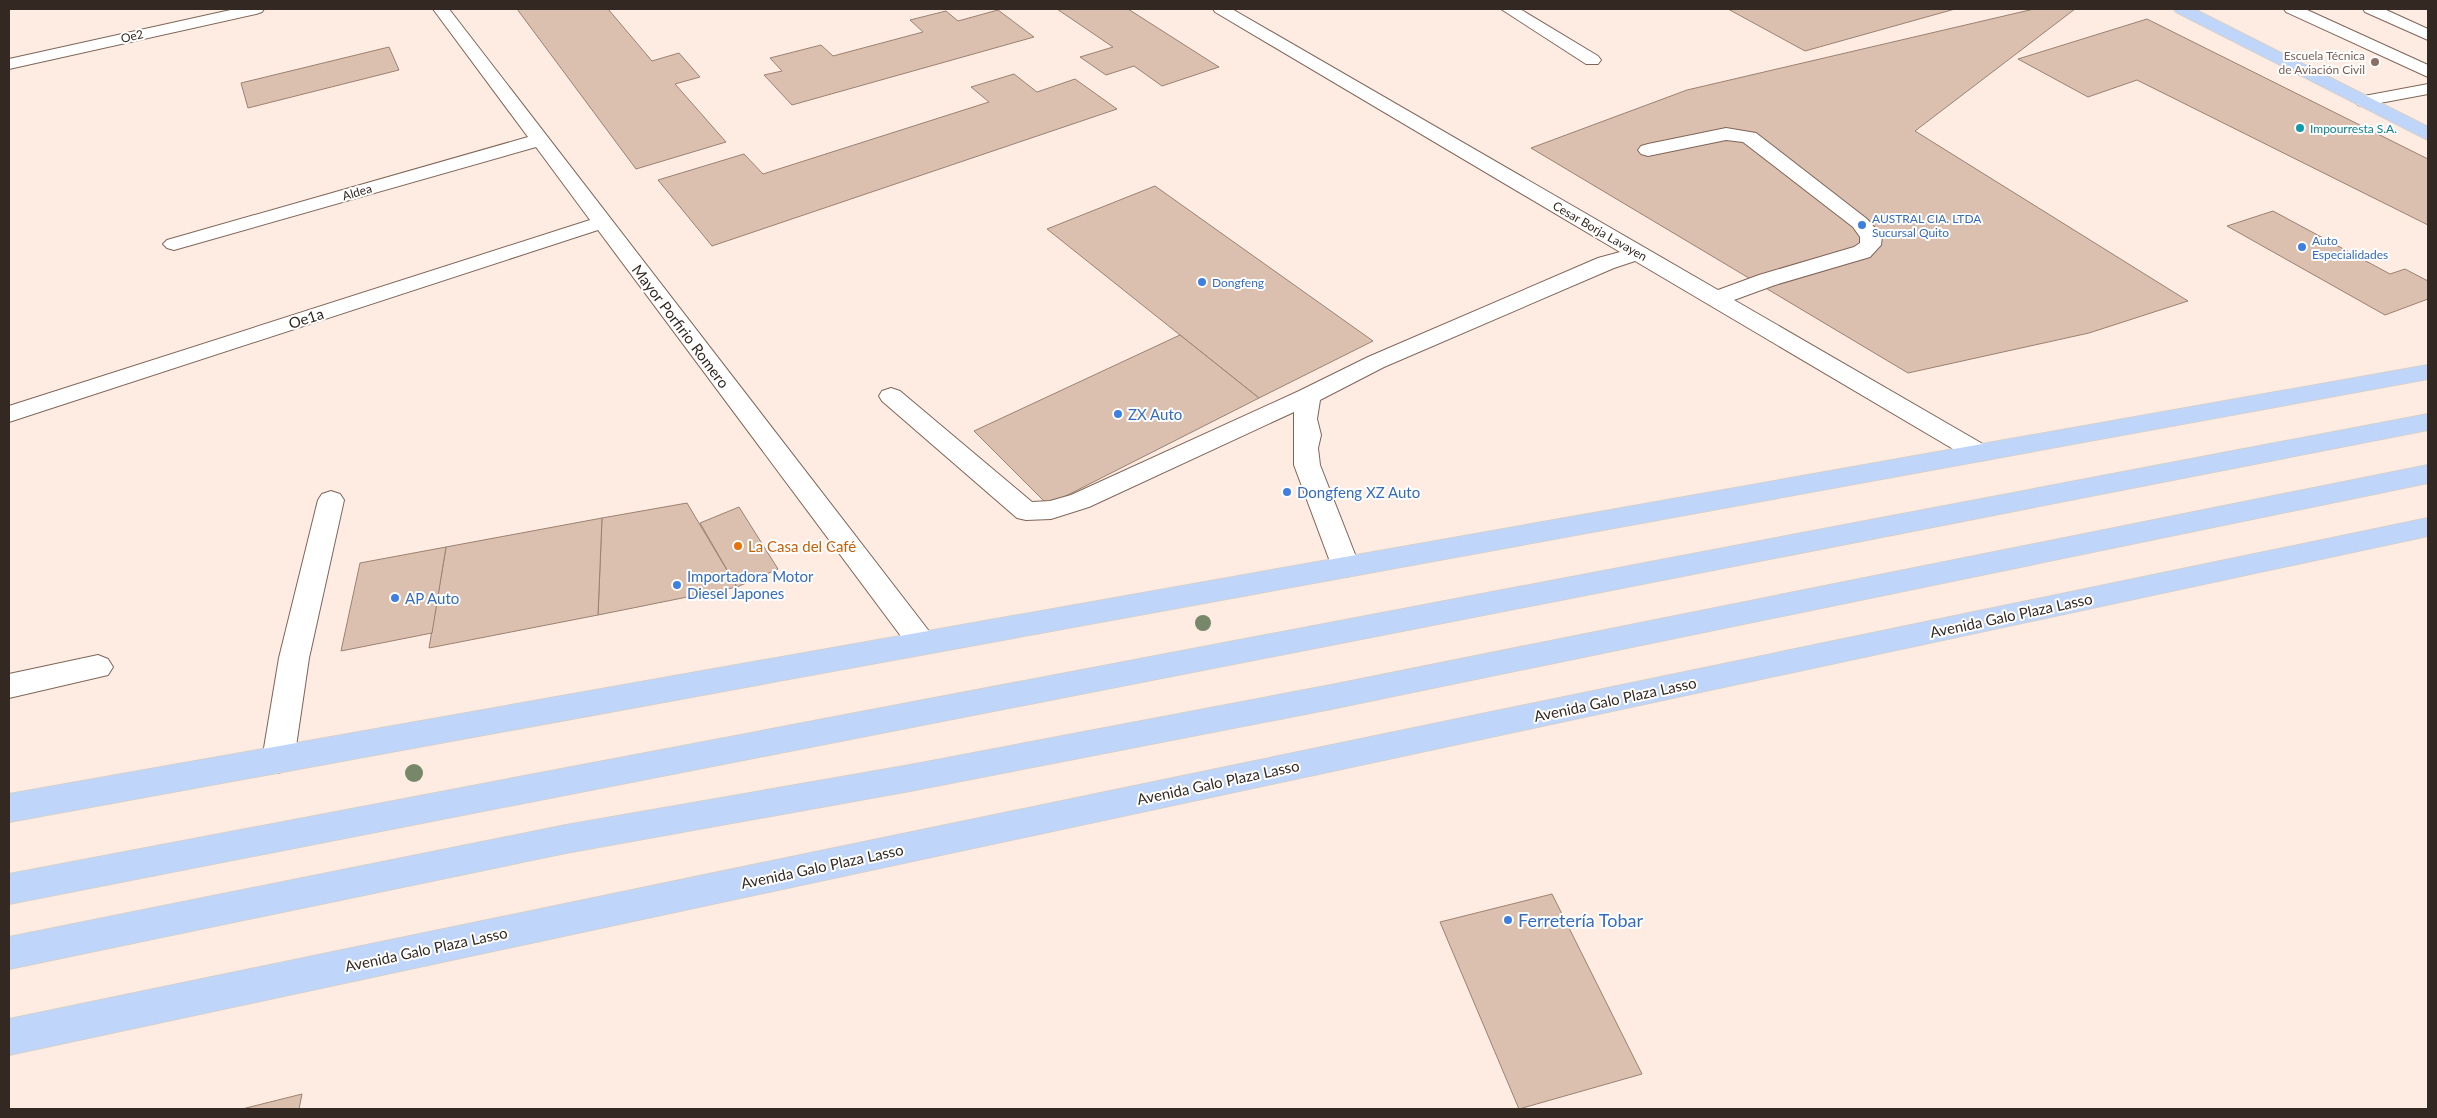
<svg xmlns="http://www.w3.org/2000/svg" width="2437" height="1118" font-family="Lato,sans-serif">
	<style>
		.building { fill: #dcc0af; stroke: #9b8171 }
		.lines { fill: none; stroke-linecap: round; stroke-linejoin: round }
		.minor-casing { stroke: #7f6558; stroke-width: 2 }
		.major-casing { stroke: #d2d0ce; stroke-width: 2 }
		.minor { fill: #fff; fill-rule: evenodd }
		.major { fill: #bfd6fa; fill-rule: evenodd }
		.tree { fill: #778769 }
		.education-dot { fill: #8d6e63; stroke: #fff; stroke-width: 2 }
		.culture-dot { fill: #0f9aa8; stroke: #fff; stroke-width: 2 }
		.shop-dot { fill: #3f7fe0; stroke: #fff; stroke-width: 2 }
		.food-dot { fill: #e8710a; stroke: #fff; stroke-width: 2 }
		.labels { text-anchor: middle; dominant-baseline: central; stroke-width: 4; stroke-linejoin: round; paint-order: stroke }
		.far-street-label { font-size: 12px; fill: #332822; stroke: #fff }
		.far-education-label { font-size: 12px; fill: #785e54; stroke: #fff; text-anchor: end }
		.far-culture-label { font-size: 12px; fill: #0d838f; stroke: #fff; text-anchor: start }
		.far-shop-label { font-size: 12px; fill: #366cbe; stroke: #fff; text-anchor: start }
		.street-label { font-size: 15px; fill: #332822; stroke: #fff }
		.shop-label { font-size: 15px; fill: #366cbe; stroke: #fff; text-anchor: start }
		.food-label { font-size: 15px; fill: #c56008; stroke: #fff; text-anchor: start }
		.near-shop-label { font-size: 18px; fill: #366cbe; stroke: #fff; text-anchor: start }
	</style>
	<rect width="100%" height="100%" fill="#feece3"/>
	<g class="building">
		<path d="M517 9H608L652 61 679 53 700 77 675 84 726 142 636 169Z"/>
		<path d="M1057 9H1128L1219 67 1162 86 1134 66 1106 75 1080 57 1113 47Z"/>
		<path d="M1728 9H1955L1805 51Z"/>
		<path d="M2034 9H2075L1915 131 2188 301 2089 333 1908 373 1531 148 1687 90Z"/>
		<path d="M998 10 1034 37 792 105 764 75 782 71 770 58 821 45 833 56 923 32 910 20 946 11 958 21Z"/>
		<path d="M2147 19 2428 159V225L2137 80 2088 97 2018 59Z"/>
		<path d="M389 47 399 70 248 108 241 83Z"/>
		<path d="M1014 74 1037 92 1075 79 1117 109 712 246 658 180 744 154 763 174 989 102 971 87Z"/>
		<path d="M1155 186 1373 341 1259 398 1047 229Z"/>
		<path d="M2273 211 2390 274 2405 269 2428 281V299L2385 315 2227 226Z"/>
		<path d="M1180 335 1259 398 1048 505 974 431Z"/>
		<path d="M687 503 737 587 598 615 602 518Z"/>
		<path d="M739 507 778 569 737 587 700 523Z"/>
		<path d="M602 518 598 615 429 648 446 547Z"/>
		<path d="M446 547 432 633 341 651 360 563Z"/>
		<path d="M1552 894 1642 1074 1519 1109 1440 922Z"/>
		<path d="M302 1094 299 1109H242Z"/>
	</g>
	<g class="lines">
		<g class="minor-casing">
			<g id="minor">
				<path d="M235 9H264L262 12 256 14 9 69V59Z"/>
				<path d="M433 9H449L932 635 937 643 932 651 922 654 912 651 598 230 9 422V406L590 220 536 147 181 248 174 250 167 248 163 244 167 240 528 137Z"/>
				<path d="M1213 9H1232L1718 290 1759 275 1854 247 1860 243V237L1853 227 1743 142 1726 140 1648 156 1641 154 1638 150 1641 146 1648 144 1726 128 1756 133 1867 219 1882 236 1881 245 1870 257 1775 285 1734 300 1988 447 1992 453 1988 459 1979 461 1970 459 1635 261 1614 268 1384 367 1320 400 1317 419 1321 435 1318 448 1320 465 1360 567 1356 574 1346 577 1336 574 1332 567 1294 465V412L1089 507 1051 519 1026 520 1017 518 882 401 879 396 882 391 891 388 900 391 1032 502 1050 501 1071 495 1299 391 1368 357 1598 258 1620 252 1215 12Z"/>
				<path d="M1501 9H1520L1598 56 1601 60 1598 64H1586Z"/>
				<path d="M2284 9H2305L2428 65V77L2286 12Z"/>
				<path d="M2363 9H2384L2428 29V40L2365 12Z"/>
				<path d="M2428 84V94L2364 106 2358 105 2355 101 2358 97 2364 96Z"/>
				<path d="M331 491 340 494 344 500 309 658 294 760 289 769 278 773 267 769 262 760 279 658 318 500 322 494Z"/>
				<path d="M98 655 108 659 113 667 108 675 9 698V674Z"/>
			</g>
		</g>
		<g class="major-casing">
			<g id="major">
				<path d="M2174 9H2194L2428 127V140L2176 12Z"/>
				<path d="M2428 365V379L9 822V794Z"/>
				<path d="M2428 414V430L9 904V874Z"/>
				<path d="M2428 465V483L1331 709 910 791 566 853 9 969V937L566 825 910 765 1331 685Z"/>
				<path d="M2428 518V536L9 1055V1019Z"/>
			</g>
		</g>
		<use href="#minor" class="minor"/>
		<use href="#major" class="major"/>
	</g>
	<g class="tree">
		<circle cx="1203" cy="623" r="8"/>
		<circle cx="414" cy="773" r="9"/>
	</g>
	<circle class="education-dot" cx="2375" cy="62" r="5"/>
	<circle class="culture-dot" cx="2300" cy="128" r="5"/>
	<g class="shop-dot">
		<circle cx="1862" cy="225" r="5"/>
		<circle cx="2302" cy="247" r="5"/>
		<circle cx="1202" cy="282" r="5"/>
		<circle cx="1118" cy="414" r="5"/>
		<circle cx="1287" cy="492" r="5"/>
		<circle cx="677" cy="585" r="5"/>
		<circle cx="395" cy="598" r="5"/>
		<circle cx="1508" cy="920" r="5"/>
	</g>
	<circle class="food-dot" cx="738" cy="546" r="5"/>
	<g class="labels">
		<g class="far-street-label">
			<text transform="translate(132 36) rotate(-13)">Oe2</text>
			<text transform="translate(357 192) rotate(-16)">Aldea</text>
			<text transform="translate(1600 231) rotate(30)">Cesar Borja Lavayen</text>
		</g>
		<g class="far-education-label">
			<text x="2365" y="55">Escuela Técnica<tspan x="2365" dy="14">de Aviación Civil</tspan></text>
		</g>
		<g class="far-culture-label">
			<text x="2310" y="128">Impourresta S.A.</text>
		</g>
		<g class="far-shop-label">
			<text x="1872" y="218">AUSTRAL CIA. LTDA<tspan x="1872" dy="14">Sucursal Quito</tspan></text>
			<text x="2312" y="240">Auto<tspan x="2312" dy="14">Especialidades</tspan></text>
			<text x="1212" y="282">Dongfeng</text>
		</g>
		<g class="street-label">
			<text transform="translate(306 318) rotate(-18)">Oe1a</text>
			<text transform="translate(681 326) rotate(53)">Mayor Porfirio Romero</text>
			<text transform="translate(2011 615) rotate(-12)">Avenida Galo Plaza Lasso</text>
			<text transform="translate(1615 699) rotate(-12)">Avenida Galo Plaza Lasso</text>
			<text transform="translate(1218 782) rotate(-12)">Avenida Galo Plaza Lasso</text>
			<text transform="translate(822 866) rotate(-12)">Avenida Galo Plaza Lasso</text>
			<text transform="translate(426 949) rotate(-12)">Avenida Galo Plaza Lasso</text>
		</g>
		<g class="shop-label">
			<text x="1128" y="414">ZX Auto</text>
			<text x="1297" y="492">Dongfeng XZ Auto</text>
			<text x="687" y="576">Importadora Motor<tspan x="687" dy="17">Diesel Japones</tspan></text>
			<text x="405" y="598">AP Auto</text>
		</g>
		<g class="food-label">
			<text x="748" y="546">La Casa del Café</text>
		</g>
		<g class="near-shop-label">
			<text x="1518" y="920">Ferretería Tobar</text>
		</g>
	</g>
	<rect width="2437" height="1118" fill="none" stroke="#332822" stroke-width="20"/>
</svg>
